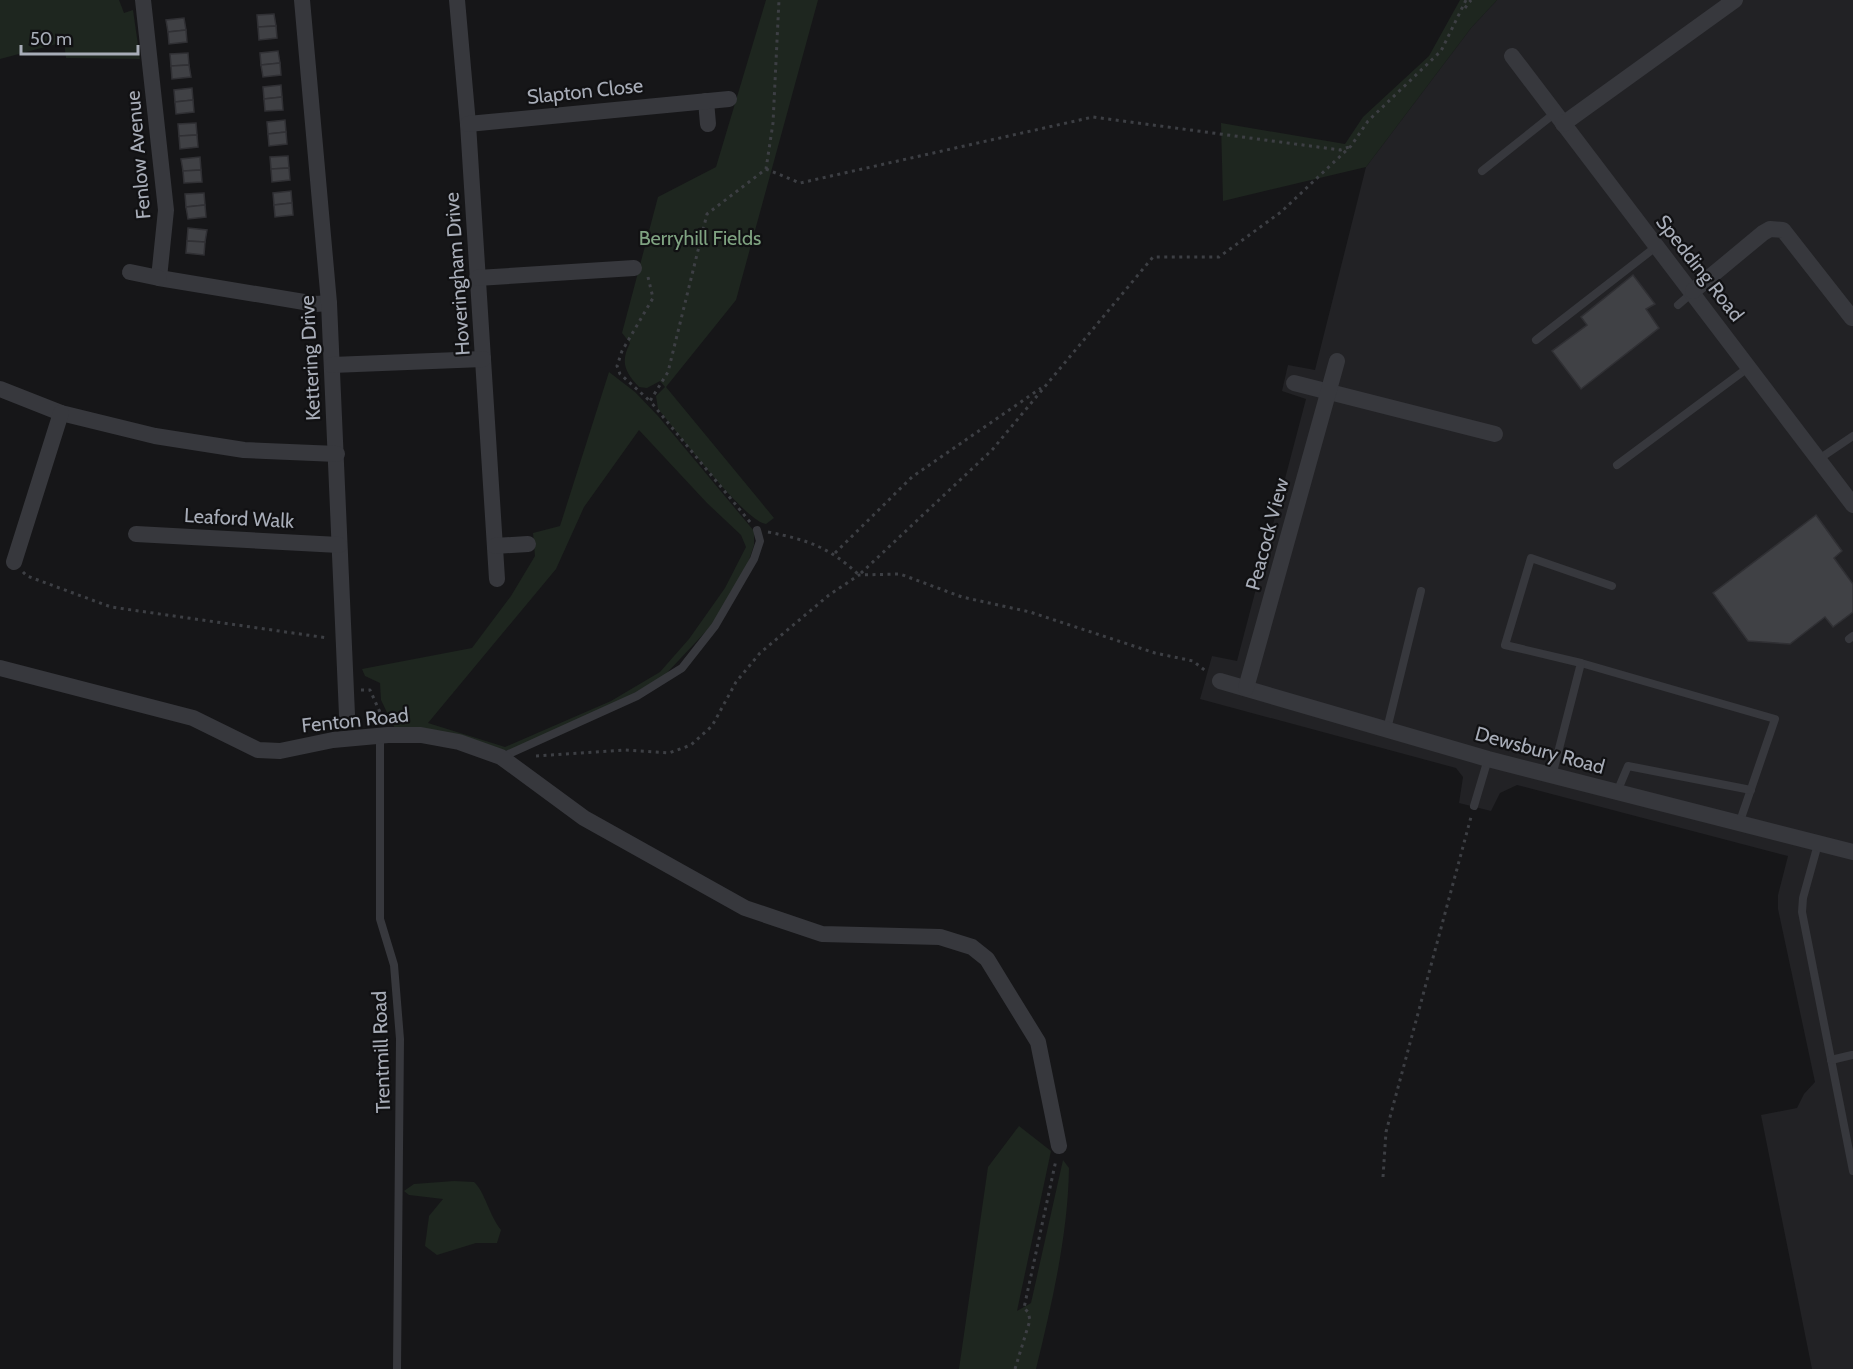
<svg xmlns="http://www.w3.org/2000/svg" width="1853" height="1369" font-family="Cabin,sans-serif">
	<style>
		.built { fill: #222225 }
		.green { fill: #1e261f; fill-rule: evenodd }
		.building { fill: #404145; stroke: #303034; stroke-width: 1.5 }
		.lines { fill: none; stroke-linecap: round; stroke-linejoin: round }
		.path { stroke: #3d3f44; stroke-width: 3; stroke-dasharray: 3 4.5; stroke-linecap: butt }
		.lane { stroke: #37383d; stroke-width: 8 }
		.street { stroke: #37383d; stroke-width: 16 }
		.labels { text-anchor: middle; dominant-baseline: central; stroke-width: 4.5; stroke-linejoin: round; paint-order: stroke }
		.street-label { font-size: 20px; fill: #a8adb8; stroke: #111113 }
		.park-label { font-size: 20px; fill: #7fa381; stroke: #111113 }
	</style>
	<rect width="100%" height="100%" fill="#161618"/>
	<path class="built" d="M1497 0H1853V1369H1812L1761 1115 1797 1108 1804 1094 1815 1082 1778 909V895L1788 856 1517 785 1500 793 1491 811 1459 803 1463 777 1456 768 1200 699 1212 656 1237 661 1306 399 1282 391 1288 365 1315 370 1366 167 1471 28Z"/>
	<g class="green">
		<path d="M0 0H119L124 13 133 10 140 59 66 58 64 42 0 59Z"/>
		<path d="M766 0H818L736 300 666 387 774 518 766 524C745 522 676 430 658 409L656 396 665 387 660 381 647 388 639 387C625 372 620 362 630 343L622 333 658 197 716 167Z"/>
		<path d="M1460 0H1497L1471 28 1366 167 1223 201 1221 123 1345 144 1363 117 1429 56Z"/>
		<path d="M609 372 635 392 658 416 754 531V545L746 569 711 626 664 676 626 698 509 751 396 731 381 700 380 683 365 676 362 669 472 648 511 596 535 556 533 533 560 526ZM639 430 707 503 741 535 746 547 725 588 689 639 660 672 611 701 505 747 428 723 556 569 584 507Z"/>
		<path d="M1019 1126 1051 1151 1017 1311 1031 1303 1063 1160 1069 1168C1068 1235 1052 1303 1036 1369H959L988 1167Z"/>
		<path d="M454 1181 474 1182C485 1192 489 1215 501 1230L497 1243H476L437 1255 425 1246 429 1216 443 1199 409 1195 404 1191 414 1184Z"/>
	</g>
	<g class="building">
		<path d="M274 14 276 26 258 27 257 15Z"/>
		<path d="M184 18 186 30 168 32 166 20Z"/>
		<path d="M276 26 277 38 259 40 258 27Z"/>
		<path d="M186 30 187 42 169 44 168 32Z"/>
		<path d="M278 51 280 63 261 65 260 53Z"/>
		<path d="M188 53 189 65 171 66 170 54Z"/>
		<path d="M280 63 281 75 263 77 261 65Z"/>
		<path d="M189 65 191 77 172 79 171 66Z"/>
		<path d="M281 85 282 97 264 99 263 87Z"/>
		<path d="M192 88 193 100 175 102 174 90Z"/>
		<path d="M282 97 283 110 265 111 264 99Z"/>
		<path d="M193 100 194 112 176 114 175 102Z"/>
		<path d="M285 120 286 132 268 134 267 122Z"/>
		<path d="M196 123 197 135 179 136 178 124Z"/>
		<path d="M286 132 287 144 269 146 268 134Z"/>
		<path d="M197 135 198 147 180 149 179 136Z"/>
		<path d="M288 156 289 168 271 169 270 157Z"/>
		<path d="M200 157 201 170 183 171 181 159Z"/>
		<path d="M289 168 290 180 272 182 271 169Z"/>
		<path d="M201 170 202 182 184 183 183 171Z"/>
		<path d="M291 191 292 203 274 205 273 193Z"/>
		<path d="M204 193 205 205 186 207 185 194Z"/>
		<path d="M292 203 293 215 275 217 274 205Z"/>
		<path d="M205 205 206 217 188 219 186 207Z"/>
		<path d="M188 228 207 230 205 242 187 241Z"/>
		<path d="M187 241 205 242 204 255 186 253Z"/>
		<path d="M1633 275 1655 304 1646 309 1659 328 1581 389 1552 351 1587 325 1581 317Z"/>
		<path d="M1816 515 1842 551 1834 558 1853 584V612L1833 627 1825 617 1790 644 1748 641 1713 593Z"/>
	</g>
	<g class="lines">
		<g class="path">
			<path d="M1465 8 1471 0"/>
			<path d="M766 169 800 183 1093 117 1340 150 1349 147"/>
			<path d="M648 277 653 298 622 351 617 366 620 374 650 401"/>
			<path d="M750 522 650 401 668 372 707 214 766 169 773 123 779 0"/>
			<path d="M768 532C808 540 829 547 859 575L992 450 1153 257H1219L1281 212 1351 146 1368 121 1441 51 1466 0"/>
			<path d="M835 553 912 477 1041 388"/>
			<path d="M23 572 27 576 111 607 328 638"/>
			<path d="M361 690H370L383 719"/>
			<path d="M536 756 624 750 669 753 691 745 712 726 736 682 760 653 829 595 859 575 900 574 962 597 1030 612 1155 653 1193 661 1207 672"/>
			<path d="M1383 1177 1386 1132 1471 817"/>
			<path d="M1015 1369 1030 1320 1028 1312 1024 1308 1056 1160"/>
		</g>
		<g class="lane">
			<path d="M1482 171 1555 113"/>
			<path d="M1678 305 1693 292"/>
			<path d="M1536 340 1657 246"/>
			<path d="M1819 459 1853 436"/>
			<path d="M1617 465 1749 367"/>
			<path d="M1849 639 1853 636"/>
			<path d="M1581 663 1775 719 1739 824"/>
			<path d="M1387 729 1421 591"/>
			<path d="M380 736V919L394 965 400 1039 397 1369"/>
			<path d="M502 757 637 696 682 668 715 626 754 559 760 541 757 530"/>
			<path d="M1552 776 1581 663 1505 645 1531 558 1612 586"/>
			<path d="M1617 792 1628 766 1751 790"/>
			<path d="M1474 806 1488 759"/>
			<path d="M1818 844 1803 898 1802 912 1853 1171"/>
			<path d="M1831 1060 1852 1055"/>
		</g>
		<g class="street">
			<path d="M143 0 166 210 159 278 316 304 329 303"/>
			<path d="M302 0 329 303 347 715"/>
			<path d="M457 0 468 124 497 579"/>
			<path d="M1512 56 1853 505"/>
			<path d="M706 101 708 124"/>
			<path d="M468 124 729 99"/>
			<path d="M1563 124 1735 0"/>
			<path d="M130 272 159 278"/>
			<path d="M477 278 634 268"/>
			<path d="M1693 291 1763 233 1770 229 1783 230 1852 318"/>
			<path d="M332 365 483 359"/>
			<path d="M1294 383 1495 434"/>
			<path d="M0 389 61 413 155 436 244 450 337 454"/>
			<path d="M136 534 339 545"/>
			<path d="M495 546 528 544"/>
			<path d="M14 562 61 413"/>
			<path d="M0 668 193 718 258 750 280 751 333 740 388 735H421L459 742 501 757 584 818 745 908 822 934 940 937 972 947 987 959 1038 1042 1059 1146"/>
			<path d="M1220 681 1488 759 1853 852"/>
			<path d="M1246 688 1337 361"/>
		</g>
	</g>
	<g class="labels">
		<g class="street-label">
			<text transform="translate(585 91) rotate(-6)">Slapton Close</text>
			<text transform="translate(138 155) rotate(-95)">Fenlow Avenue</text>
			<text transform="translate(1700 268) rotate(52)">Spedding Road</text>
			<text transform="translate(457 274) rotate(-94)">Hoveringham Drive</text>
			<text transform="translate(310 358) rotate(-93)">Kettering Drive</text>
			<text transform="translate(239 518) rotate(3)">Leaford Walk</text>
			<text transform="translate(1267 534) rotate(-75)">Peacock View</text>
			<text transform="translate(355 720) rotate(-6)">Fenton Road</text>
			<text transform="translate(1540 750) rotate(15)">Dewsbury Road</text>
			<text transform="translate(381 1052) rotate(-92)">Trentmill Road</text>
		</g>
		<g class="park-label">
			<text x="700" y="238">Berryhill Fields</text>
		</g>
	</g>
	<path d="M21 45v9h117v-9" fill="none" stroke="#a8adb8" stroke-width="3"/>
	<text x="30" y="45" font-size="18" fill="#a8adb8" stroke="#111113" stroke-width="4.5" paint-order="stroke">50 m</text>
</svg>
